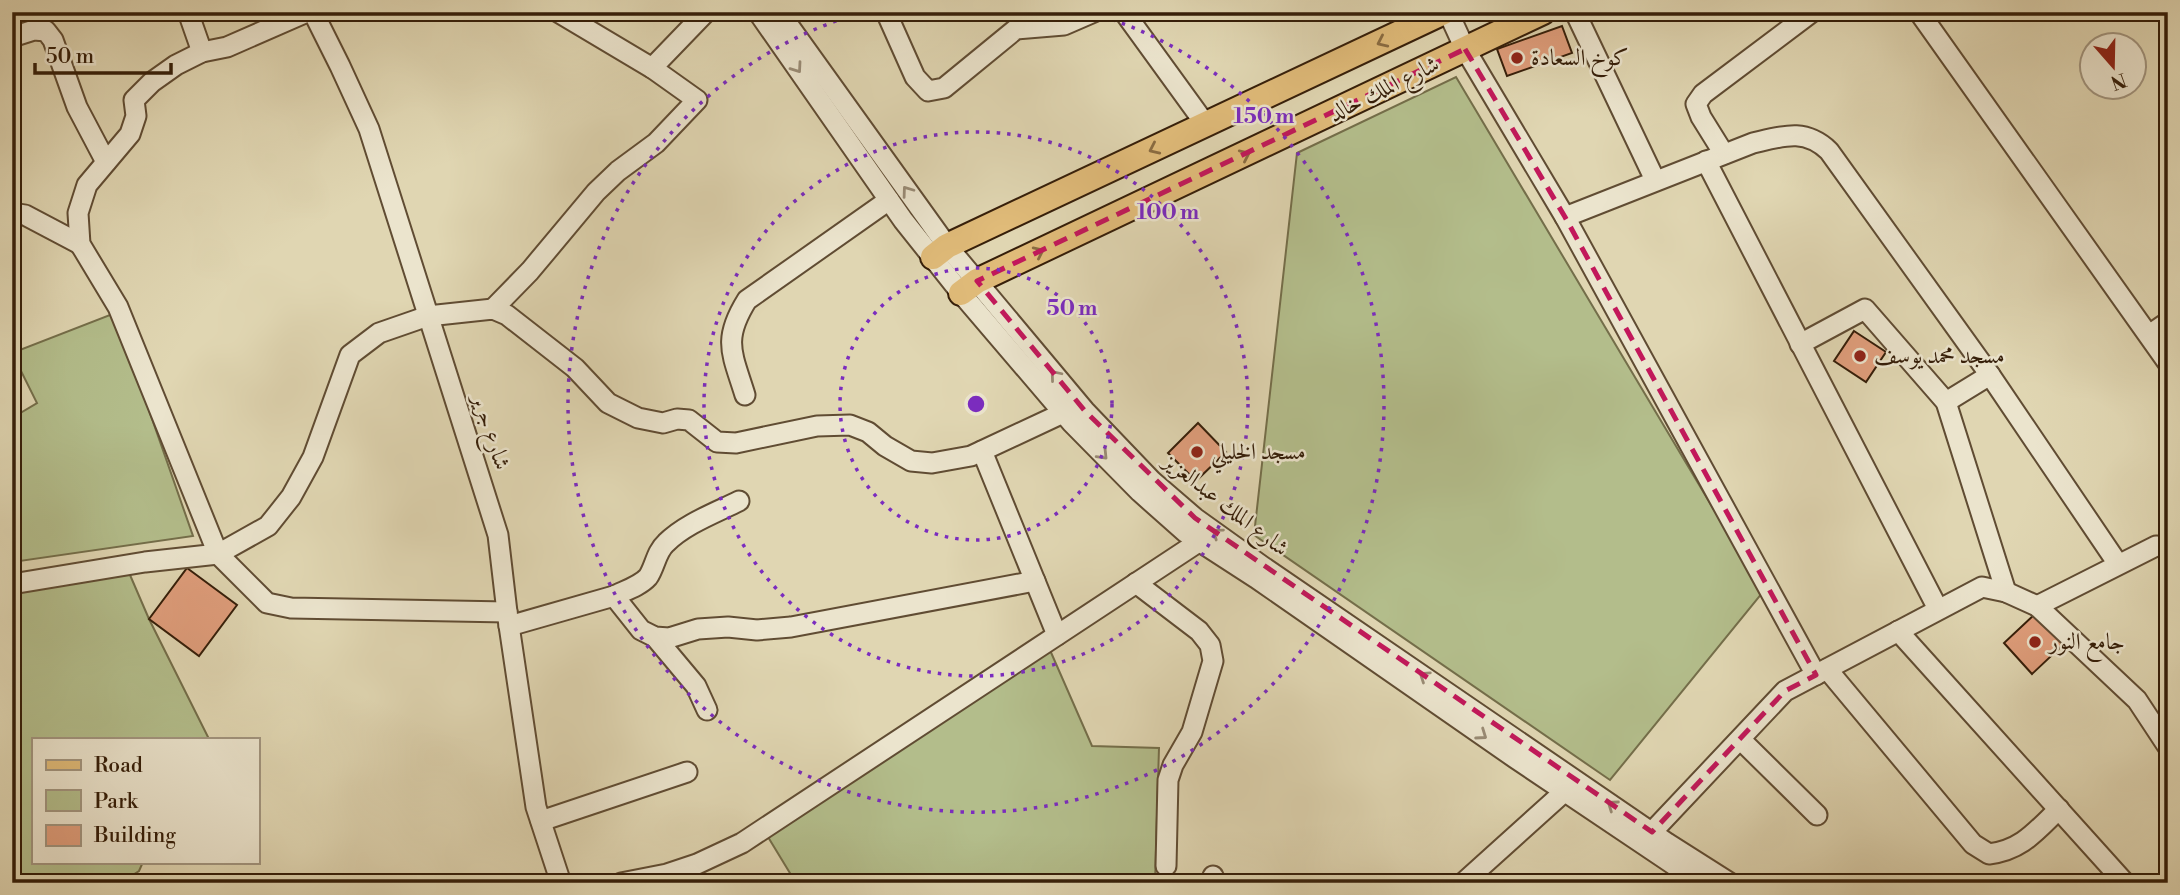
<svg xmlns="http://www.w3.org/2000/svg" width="2180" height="895" font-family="'Libre Bodoni',Amiri,serif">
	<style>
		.green { fill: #b3bd8b; stroke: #746e4a; stroke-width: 2 }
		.building { fill: #e09e7c; stroke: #351e09; stroke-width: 2 }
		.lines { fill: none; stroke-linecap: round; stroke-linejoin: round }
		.minor-casing { stroke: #604c33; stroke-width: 23 }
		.major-casing { stroke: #351e09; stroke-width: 28 }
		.minor { stroke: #ebe4cd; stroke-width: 19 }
		.major { stroke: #e0bb79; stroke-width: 24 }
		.oneway { stroke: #8a6c41 }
		.oneway2 { stroke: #998b75 }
		.marked { fill: none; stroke: #c2185b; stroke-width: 5; stroke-dasharray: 14 9; stroke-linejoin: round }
		.ring { fill: none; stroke: #7b2cbf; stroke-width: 3.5; stroke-dasharray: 3.5 7 }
		.poi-dot { fill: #8f2418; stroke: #ebe4cd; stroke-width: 2.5 }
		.labels { text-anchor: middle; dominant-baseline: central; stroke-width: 5; stroke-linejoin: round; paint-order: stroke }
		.poi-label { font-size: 23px; fill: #351e09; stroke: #ebe4cd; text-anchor: start }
		.street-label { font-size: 23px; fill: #351e09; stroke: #ebe4cd }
		.centre { fill: #7b2cbf; stroke: #ebe4cd; stroke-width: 3.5 }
		.ring-label { font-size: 21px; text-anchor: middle; font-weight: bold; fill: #7b2cbf; stroke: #ebe4cd; stroke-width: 5; stroke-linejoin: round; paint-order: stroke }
	</style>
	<rect width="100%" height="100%" fill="#e0d6b2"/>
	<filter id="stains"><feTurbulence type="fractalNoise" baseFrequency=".00286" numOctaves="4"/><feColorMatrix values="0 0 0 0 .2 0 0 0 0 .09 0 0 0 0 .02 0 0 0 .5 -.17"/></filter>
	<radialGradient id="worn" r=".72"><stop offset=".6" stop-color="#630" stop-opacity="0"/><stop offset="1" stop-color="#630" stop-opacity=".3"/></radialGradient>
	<g class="green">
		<path d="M1456 77 1763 592 1610 780 1254 535 1297 153Z"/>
		<path d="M115 313 193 536 20 561 12 535V418L37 403 12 353Z"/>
		<path d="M127 568 149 619 209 739H33V862H143L139 871 120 883H12V589Z"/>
		<path d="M1046 641 1092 746 1159 748 1155 883H796L765 832Z"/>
	</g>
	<g class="building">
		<path d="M1562 26 1572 53 1507 76 1497 49Z"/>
		<path d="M1854 331 1886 352 1866 382 1834 361Z"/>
		<path d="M1198 423 1226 452 1196 481 1168 453Z"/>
		<path d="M187 568 237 605 199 656 149 619Z"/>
		<path d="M2038 611 2066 642 2032 674 2004 643Z"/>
	</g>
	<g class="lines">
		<g class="minor-casing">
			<g id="minor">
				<path d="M188 12 202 52"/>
				<path d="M307 12 227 47 202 52 176 65 152 82 134 100 136 116 130 134 87 185 78 213 80 244 118 307 218 554 267 603 291 608 507 612"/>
				<path d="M313 12 340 66 369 129 498 535 507 612 536 807 561 883"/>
				<path d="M558 12 652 68 706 12"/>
				<path d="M758 12 903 220 961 293 1072 423 1140 492 1185 532 1256 578 1515 758 1701 883"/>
				<path d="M779 12 947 246 1085 411 1152 481 1195 518 1262 566 1667 843 1730 883"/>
				<path d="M886 12 915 77 928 91 944 88 1016 29 1064 25 1094 12"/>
				<path d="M1124 12 1206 125"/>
				<path d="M1448 12 1465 49 1565 217 1816 675"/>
				<path d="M1575 12 1655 180"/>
				<path d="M1919 12 2168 363"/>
				<path d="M12 37 34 30 46 31 53 40 77 107 106 162"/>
				<path d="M1724 154 1701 117 1696 104 1703 94 1812 12"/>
				<path d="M1706 161 1938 609"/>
				<path d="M12 213 25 215 80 244"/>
				<path d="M1565 217 1753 143C1783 136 1805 128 1829 151L1990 375 2118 564"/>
				<path d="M493 309 530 271 596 192 618 171 656 143 697 100 652 68"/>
				<path d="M2149 335 2168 322"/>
				<path d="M1800 344 1865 309 1946 402 2006 592"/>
				<path d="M745 395C732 353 722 340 747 300L889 200"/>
				<path d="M1946 402 1990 375"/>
				<path d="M982 451 1057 635"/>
				<path d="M1136 583 1199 631 1210 645 1213 661 1192 732 1173 765 1168 780 1166 866"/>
				<path d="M12 584 145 562 218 554 268 526 291 497 313 457 350 355 379 333 428 316 493 309 507 315 575 368 608 403 638 418 663 423 677 419 689 420 717 442 736 443 817 426 850 425 868 432 885 446 911 461 932 463 971 456 1063 413"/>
				<path d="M614 596C624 591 640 586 648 577 655 567 656 552 666 543 685 524 715 513 739 501"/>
				<path d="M2037 606 2156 546 2168 547"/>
				<path d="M509 626 614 596 641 630 655 637 669 638 698 629 728 627 757 630 791 627 1035 581"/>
				<path d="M1898 631 2125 883"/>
				<path d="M655 637 696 686 707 710"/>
				<path d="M1827 669 1973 844 1989 854C2022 850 2036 831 2059 809"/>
				<path d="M1741 740 1817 815"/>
				<path d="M541 821 687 772"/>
				<path d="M1652 832 1785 691 1982 587 2006 592 2037 606 2137 700 2168 747"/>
				<path d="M1213 876 1216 883"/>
				<path d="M621 883 667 874 697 864 742 843 1200 541"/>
				<path d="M1463 883 1564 792"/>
			</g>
		</g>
		<g class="major-casing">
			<g id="major">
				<path d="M933 257 947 246 1444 12"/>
				<path d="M961 293 977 281 1543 12"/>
			</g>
		</g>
		<use href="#minor" class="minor"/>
		<use href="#major" class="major"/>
	</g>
	<defs><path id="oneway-chevron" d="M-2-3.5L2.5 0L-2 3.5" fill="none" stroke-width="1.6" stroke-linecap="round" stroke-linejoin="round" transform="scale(1.75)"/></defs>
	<g class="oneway">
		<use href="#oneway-chevron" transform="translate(1382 42) rotate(155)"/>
		<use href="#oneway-chevron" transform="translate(1154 149) rotate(155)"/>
		<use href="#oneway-chevron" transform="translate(1245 155) rotate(-25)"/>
		<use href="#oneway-chevron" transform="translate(1039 252) rotate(-25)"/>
	</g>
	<g class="oneway2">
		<use href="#oneway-chevron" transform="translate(797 68) rotate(55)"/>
		<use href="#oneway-chevron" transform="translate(907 191) rotate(-126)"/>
		<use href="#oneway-chevron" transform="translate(1055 375) rotate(-130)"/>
		<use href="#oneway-chevron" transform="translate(1103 455) rotate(46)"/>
		<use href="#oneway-chevron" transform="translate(1217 533) rotate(-144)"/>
		<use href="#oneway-chevron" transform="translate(1424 676) rotate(-146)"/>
		<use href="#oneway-chevron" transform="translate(1482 735) rotate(35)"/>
		<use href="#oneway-chevron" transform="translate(1612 805) rotate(-145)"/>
	</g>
	<path class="marked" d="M1465 49 1565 217 1816 675 1785 691 1652 832 1195 518 1085 411 977 281Z"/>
	<g class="ring">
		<circle cx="976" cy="404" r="136"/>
		<circle cx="976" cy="404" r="272"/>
		<path d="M1092 13A408 408 0 1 1 860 13"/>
	</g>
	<g class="poi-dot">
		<circle cx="1517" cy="58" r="7"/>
		<circle cx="1860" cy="356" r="7"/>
		<circle cx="1197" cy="452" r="7"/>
		<circle cx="2035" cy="642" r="7"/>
	</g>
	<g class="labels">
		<g class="poi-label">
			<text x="1531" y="58">كوخ السعادة</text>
			<text x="1874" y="356">مسجد محمد يوسف</text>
			<text x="1211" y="452">مسجد الخليلي</text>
			<text x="2049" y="642">جامع النور</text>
		</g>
		<g class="street-label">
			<text transform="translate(1384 89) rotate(-26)">شارع الملك خالد</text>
			<text transform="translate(491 432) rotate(72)">شارع جرير</text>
			<text transform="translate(1226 505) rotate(38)">شارع الملك عبدالعزيز</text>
		</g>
	</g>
	<circle cx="976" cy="404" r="10" class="centre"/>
	<g class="ring-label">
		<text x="1264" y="123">150 m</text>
		<text x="1168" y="219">100 m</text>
		<text x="1072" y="315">50 m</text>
	</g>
	<rect width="2180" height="895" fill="none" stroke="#e0d6b2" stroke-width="42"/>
	<rect x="14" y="14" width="2152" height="867" fill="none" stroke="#351e09" stroke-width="3.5"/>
	<rect x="21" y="21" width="2138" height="853" fill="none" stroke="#351e09" stroke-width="2"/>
	<rect x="32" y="738" width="228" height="126" fill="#ebe4cd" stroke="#a2957f" stroke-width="2"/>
	<rect x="46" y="760" width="35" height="10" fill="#e0bb79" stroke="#a2957f" stroke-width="2"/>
	<text x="94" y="772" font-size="21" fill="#351e09">Road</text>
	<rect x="46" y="790" width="35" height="21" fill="#b3bd8b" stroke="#a2957f" stroke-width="2"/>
	<text x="94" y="808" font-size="21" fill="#351e09">Park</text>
	<rect x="46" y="825" width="35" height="21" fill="#e09e7c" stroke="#a2957f" stroke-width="2"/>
	<text x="94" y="842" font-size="21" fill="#351e09">Building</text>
	<g transform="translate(2113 66) rotate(160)"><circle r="33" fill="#ebe4cd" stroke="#a2957f" stroke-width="2"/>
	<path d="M0-5L12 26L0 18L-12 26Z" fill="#8f2418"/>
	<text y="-10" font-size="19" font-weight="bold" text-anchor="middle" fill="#351e09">N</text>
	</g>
	<path d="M35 63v10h136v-10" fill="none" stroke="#351e09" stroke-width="3.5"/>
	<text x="46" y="63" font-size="21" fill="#351e09" stroke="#ebe4cd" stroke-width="5" paint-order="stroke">50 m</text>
	<rect width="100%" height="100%" filter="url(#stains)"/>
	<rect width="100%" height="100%" fill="url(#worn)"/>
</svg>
